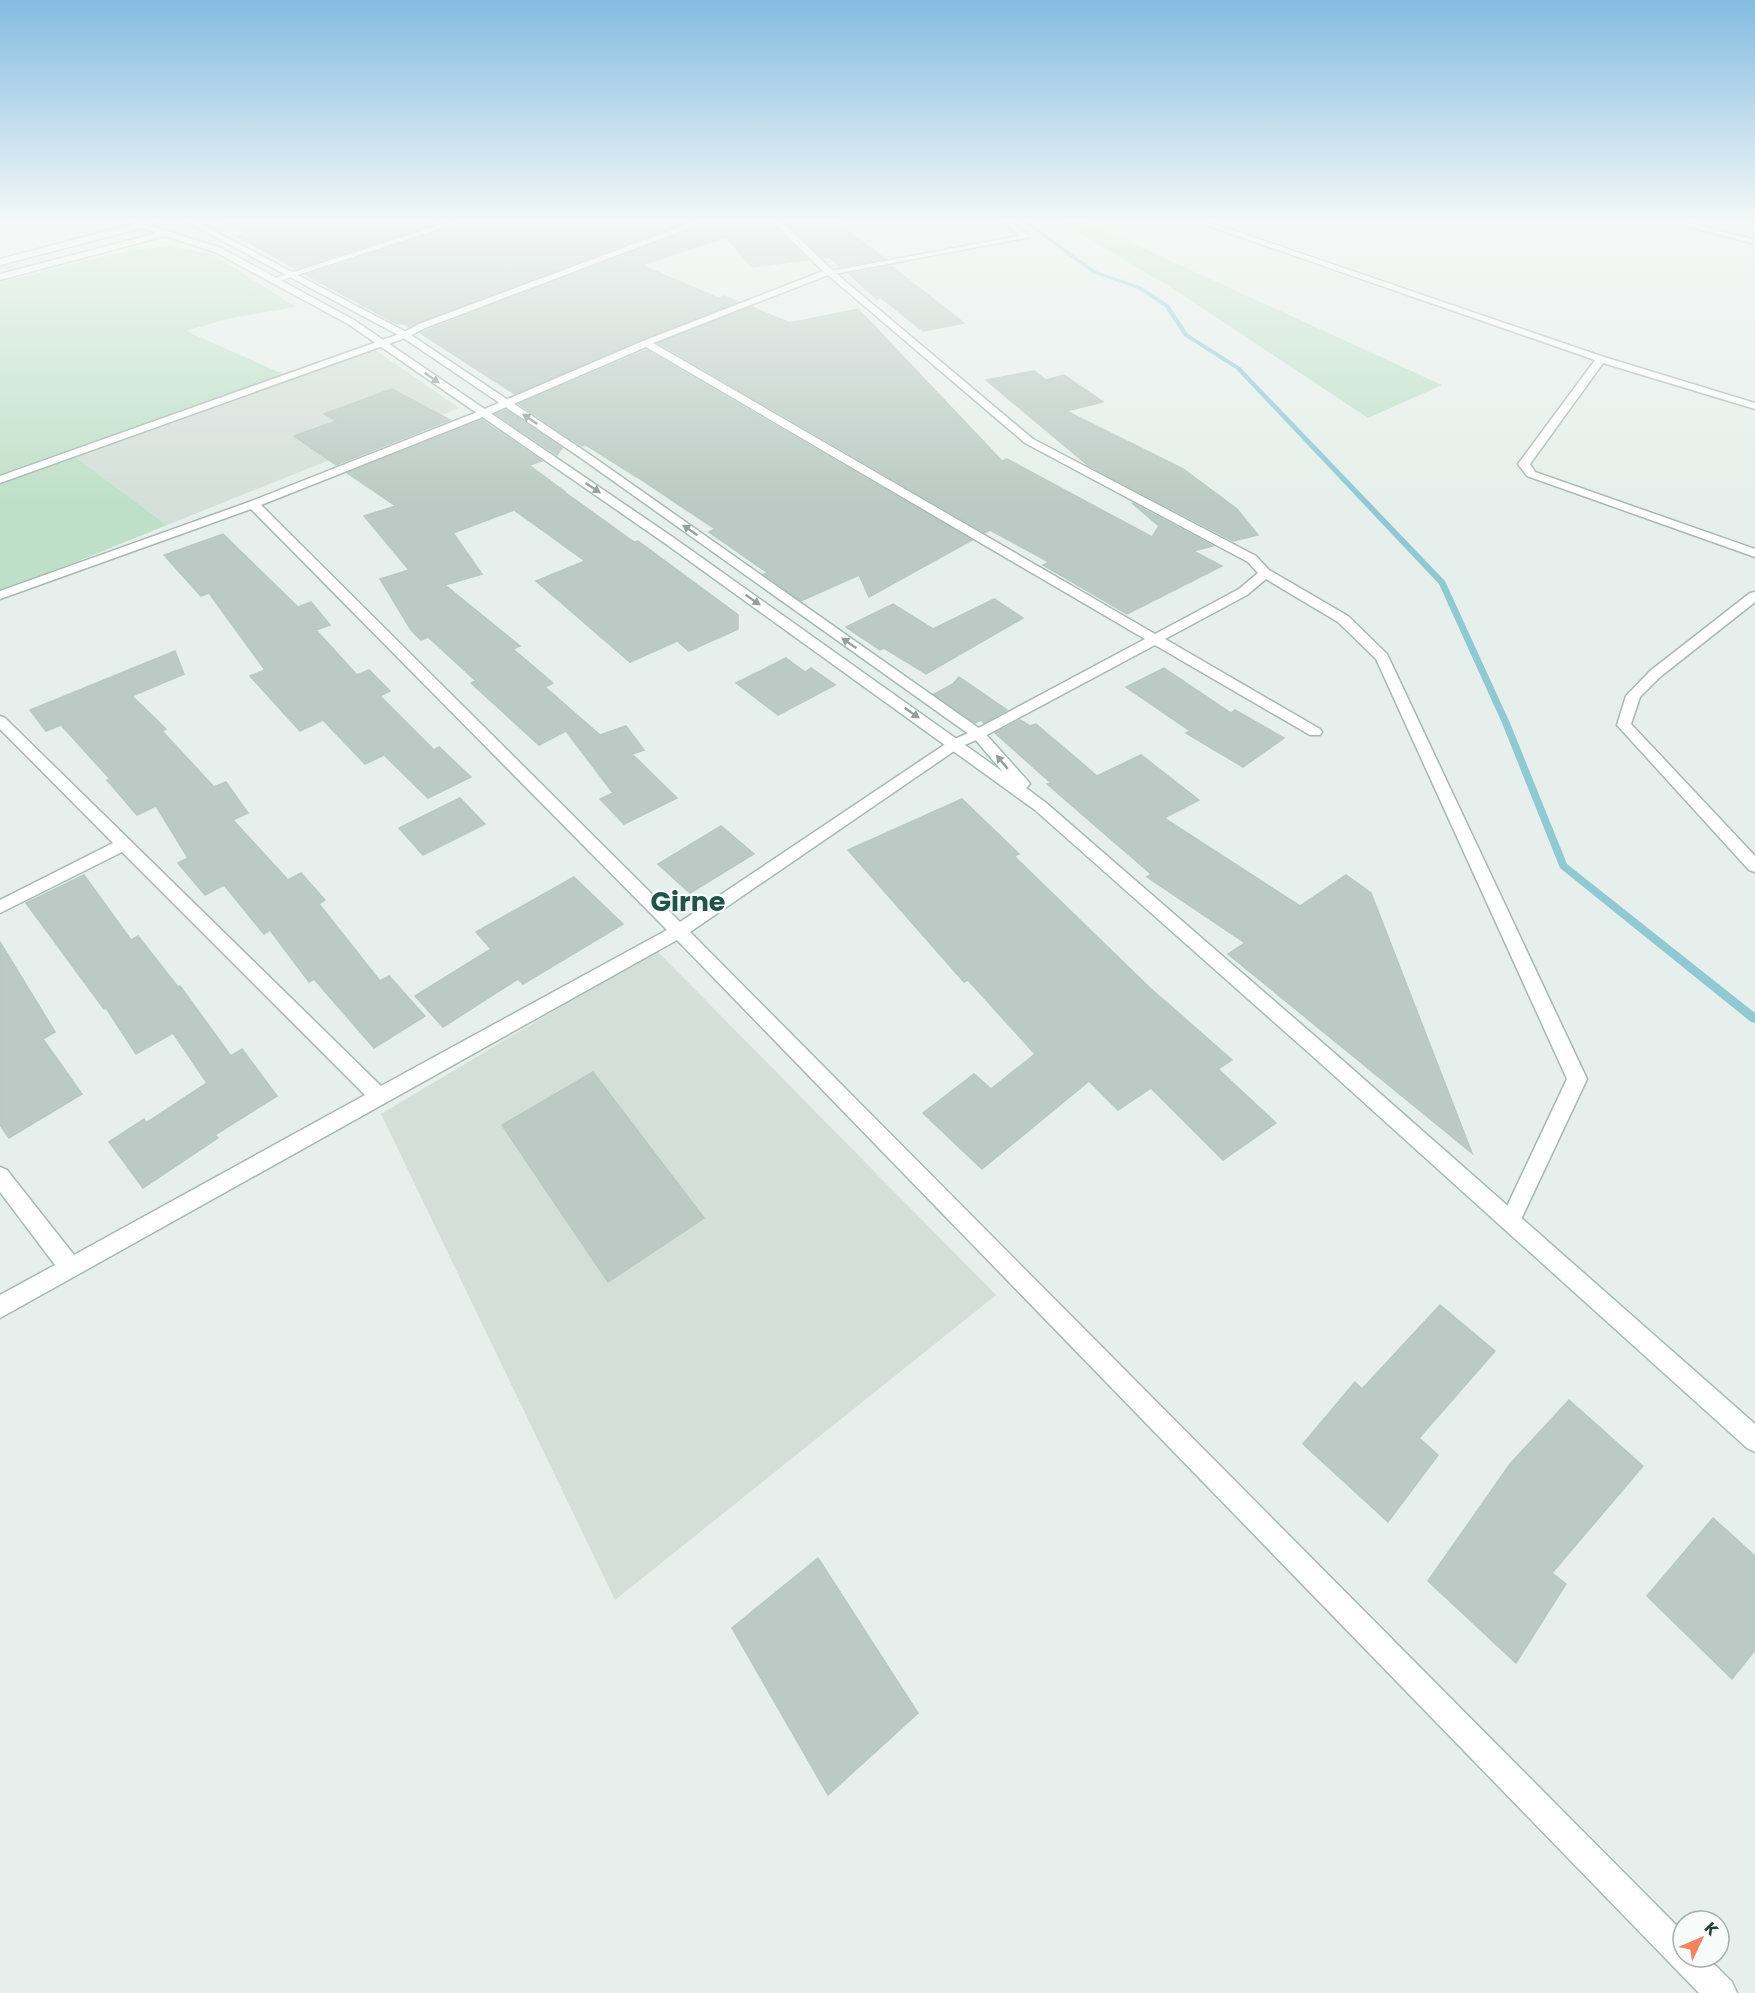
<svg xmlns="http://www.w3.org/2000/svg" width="1755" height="1993" font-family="Poppins,sans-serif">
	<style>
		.built { fill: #d4dfda }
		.green { fill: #bfe0c8 }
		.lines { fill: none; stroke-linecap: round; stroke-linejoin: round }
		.stream { fill: #8ec9d4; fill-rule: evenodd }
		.building { fill: #bbcac4; stroke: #b8c9c2; stroke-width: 1.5 }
		.lane-casing { stroke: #a8b8b2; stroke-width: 3 }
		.street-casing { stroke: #a8b8b2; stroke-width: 3 }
		.secondary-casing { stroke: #a4bbb3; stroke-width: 3 }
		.lane { fill: #fff; fill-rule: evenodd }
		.street { fill: #fff; fill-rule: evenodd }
		.secondary { fill: #fff; fill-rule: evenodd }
		.oneway { fill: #92a09c }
		.labels { text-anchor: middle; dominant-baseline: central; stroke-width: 4.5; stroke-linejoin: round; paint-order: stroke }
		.district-label { font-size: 27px; font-weight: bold; fill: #1f5548; stroke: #f7fbf9 }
	</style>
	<rect width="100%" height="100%" fill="#e6efeb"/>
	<g class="built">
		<path d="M368 345 459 408 167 525 70 453Z"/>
		<path d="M656 950 996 1295 615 1600 381 1114Z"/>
	</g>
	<g class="green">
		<path d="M1062 223H1088L1442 385 1368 418 1177 291Z"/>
		<path d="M170 246 212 254 296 307 231 318 186 331 283 374 70 453 167 525 0 593V282L132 250Z"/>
	</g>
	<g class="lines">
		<path class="stream" d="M1025 223H1030L1096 271 1142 287 1169 305 1188 334 1240 367 1445 581 1510 723 1567 864 1755 1013V1023L1751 1022 1560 868 1502 723 1439 584 1236 369 1184 336 1165 307 1138 289 1092 273Z"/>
	</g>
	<g class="building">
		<path d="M228 223H428L432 225 296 269 237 236 247 234Z"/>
		<path d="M472 223H683L409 327 402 323 397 324 306 275 444 230Z"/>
		<path d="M704 223H772L808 260 752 267 726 237 641 265 718 298 724 296 738 302 642 339 515 394 420 333Z"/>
		<path d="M786 223H837L885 259 841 267 830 257 823 258Z"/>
		<path d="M891 266 964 323 923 331 880 297 877 299 849 274Z"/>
		<path d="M752 307 790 323 858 309 1002 461 1007 459 1152 537 1159 526 1132 503 1213 546 1193 551 1222 566 1127 614 1043 565 1049 562 990 530 985 533 658 343Z"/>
		<path d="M646 350 972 540 869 597 859 575 801 601 764 574 768 573 709 532 715 529 637 477 586 445 582 446 569 438 519 404Z"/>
		<path d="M1034 371 1046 380 1064 375 1103 402 1066 411 1183 469 1237 509 1258 535 1233 541 1089 466 986 380Z"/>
		<path d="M392 389 450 420 336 465 294 436 336 421 324 414Z"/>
		<path d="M506 410 562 448 557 455 496 414Z"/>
		<path d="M482 420 542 461 529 465 564 491H563L634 542 638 541 738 615V629L689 651 677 641 630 662 536 581 585 561 514 510 453 533 482 574 445 585 520 646 513 649 553 683 545 687 600 735 626 726 644 750 632 754 677 798 624 824 600 799 613 793 566 731 539 745 471 683 476 681 428 637 421 640 411 630 380 579 409 570 364 516 396 506 347 473Z"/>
		<path d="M223 534 298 607 311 602 330 625 316 630 357 675 369 670 390 691 380 696 434 750 439 747 471 777 428 798 384 755 365 764 323 720 300 731 250 676 265 670 209 593 201 596 164 555Z"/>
		<path d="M994 599 1023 618 926 674 884 648 880 650 846 627 893 604 933 629Z"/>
		<path d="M175 651 184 674 132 696 166 729 162 731 214 787 226 782 248 813 233 820 288 880 301 873 325 900 319 904 380 981 389 976 425 1016 374 1048 314 979 309 982 270 930 264 934 224 885 205 895 178 863 188 858 156 806 137 815 107 780 110 779 61 725 46 731 30 710Z"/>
		<path d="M786 658 805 672 811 668 835 685 778 715 736 683Z"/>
		<path d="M1164 668 1231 713 1235 710 1284 738 1243 767 1186 733 1190 731 1126 687Z"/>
		<path d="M959 677 1007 710 984 723 981 720 975 723 934 694 953 684Z"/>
		<path d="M1020 720 1030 726 1036 724 1097 776 1141 755 1199 800 1164 818 1300 906 1346 875 1371 893 1472 1153 1228 954 1245 943 1147 877 1151 874 1047 784 1051 783 995 733Z"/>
		<path d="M460 798 485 824 423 855 399 828Z"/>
		<path d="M962 799 1019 854 1014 856 1150 988 1232 1060 1218 1069 1276 1123 1223 1160 1151 1088 1118 1110 1089 1081 982 1169 923 1113 974 1074 991 1089 1035 1054 968 980 964 982 848 850Z"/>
		<path d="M721 826 754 854 690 893 658 864Z"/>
		<path d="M84 875 131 940 138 936 178 987 180 986 231 1056 242 1049 277 1096 215 1135 218 1138 143 1188 109 1142 144 1119 146 1123 207 1083 173 1033 136 1054 106 1008 104 1009 26 903Z"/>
		<path d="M574 877 623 924 523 984 518 979 443 1027 415 996 491 949 476 932Z"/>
		<path d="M0 942 55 1032 43 1039 82 1094 9 1138 0 1125Z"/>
		<path d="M593 1072 704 1218 608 1282 502 1125Z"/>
		<path d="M1440 1305 1495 1351 1419 1438 1438 1455 1388 1522 1303 1444 1355 1382 1362 1389Z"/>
		<path d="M1569 1400 1643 1466 1552 1573 1566 1584 1516 1663 1428 1581 1510 1464Z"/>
		<path d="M1713 1518 1755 1556V1650L1732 1679 1647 1596Z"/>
		<path d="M818 1558 918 1713 828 1795 732 1628Z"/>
	</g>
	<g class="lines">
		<g class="lane-casing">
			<path id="lane" d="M1005 223H1014L1030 237 829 275 825 272 1020 236Z"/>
		</g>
		<g class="street-casing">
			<g id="street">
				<path d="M445 223H458L276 282 269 280Z"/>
				<path d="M690 223H702L425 328 408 337 0 483V476L402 333 419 324Z"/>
				<path d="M774 223H783L832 270 1033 439 1256 556 1269 570 1348 616 1387 654 1587 1079 1517 1228 1510 1231 1503 1228 1500 1221 1567 1079 1376 659 1338 622 1266 579 1247 595 1165 639 1320 729 1322 732 1320 735H1310L1155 645 983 737 960 747 690 932 1683 1932V1957H1707L1732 1982 1737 1993H1699L677 940 0 1318V1295L55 1265 0 1192V1167L7 1170 74 1255 365 1095 122 852 0 913V900L113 843 0 729V716L5 718 381 1086 667 930 251 509 0 599V591L249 502 480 411 643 341 823 271ZM828 275 1025 443 1248 562 1258 573 1239 589 1155 634 653 343ZM646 347 1145 639 973 731 950 741 680 922 261 505 488 415Z"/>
				<path d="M1200 223H1212L1604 357 1755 403V409L1603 363 1530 464 1535 472 1755 549V557L1527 476 1518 464 1595 360Z"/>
				<path d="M1676 223H1690L1755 240V244Z"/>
				<path d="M1755 592V602L1660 677 1640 697 1631 724 1755 856V872L1749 870 1617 725 1626 696 1650 671 1750 593Z"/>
			</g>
		</g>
		<g class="secondary-casing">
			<path id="secondary" d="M138 223H157L151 226 221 248 354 320 674 538 1003 772 973 737 581 458 402 337 189 223H199L408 333 589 454 983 731 1027 780 1030 784 1026 788 1045 802 1332 1051 1755 1424V1452L1747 1448 1318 1061 1035 810 666 544 348 324 215 252 165 236 0 280V274L157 233 142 228 0 265V259Z"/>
		</g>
		<use href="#lane" class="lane"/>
		<use href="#street" class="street"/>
		<use href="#secondary" class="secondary"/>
	</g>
	<defs><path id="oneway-solid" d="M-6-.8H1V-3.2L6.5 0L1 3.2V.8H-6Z" transform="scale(1.5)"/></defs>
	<g class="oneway">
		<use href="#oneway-solid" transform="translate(432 378) rotate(35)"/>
		<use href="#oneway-solid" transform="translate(530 419) rotate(-146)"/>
		<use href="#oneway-solid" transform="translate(593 488) rotate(34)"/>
		<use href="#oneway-solid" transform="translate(690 530) rotate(-145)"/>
		<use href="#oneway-solid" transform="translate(753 600) rotate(35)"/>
		<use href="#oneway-solid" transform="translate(849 643) rotate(-145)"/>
		<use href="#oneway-solid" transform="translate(912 713) rotate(35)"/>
		<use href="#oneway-solid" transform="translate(1002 762) rotate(-130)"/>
	</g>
	<linearGradient id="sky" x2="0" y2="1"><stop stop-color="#84bce0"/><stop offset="0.44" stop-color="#f4f8f6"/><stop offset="1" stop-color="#f4f8f6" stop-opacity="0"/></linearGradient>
	<rect width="1755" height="502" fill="url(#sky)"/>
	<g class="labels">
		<g class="district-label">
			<text x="688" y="901">Girne</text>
		</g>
	</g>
	<g transform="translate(1701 1939) rotate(46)"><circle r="28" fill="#f7fbf9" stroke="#a3b1ad" stroke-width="1.5"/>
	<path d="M0-4.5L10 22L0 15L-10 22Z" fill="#f4845f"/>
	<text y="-9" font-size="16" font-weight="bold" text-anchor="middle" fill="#24423a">K</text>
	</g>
</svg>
